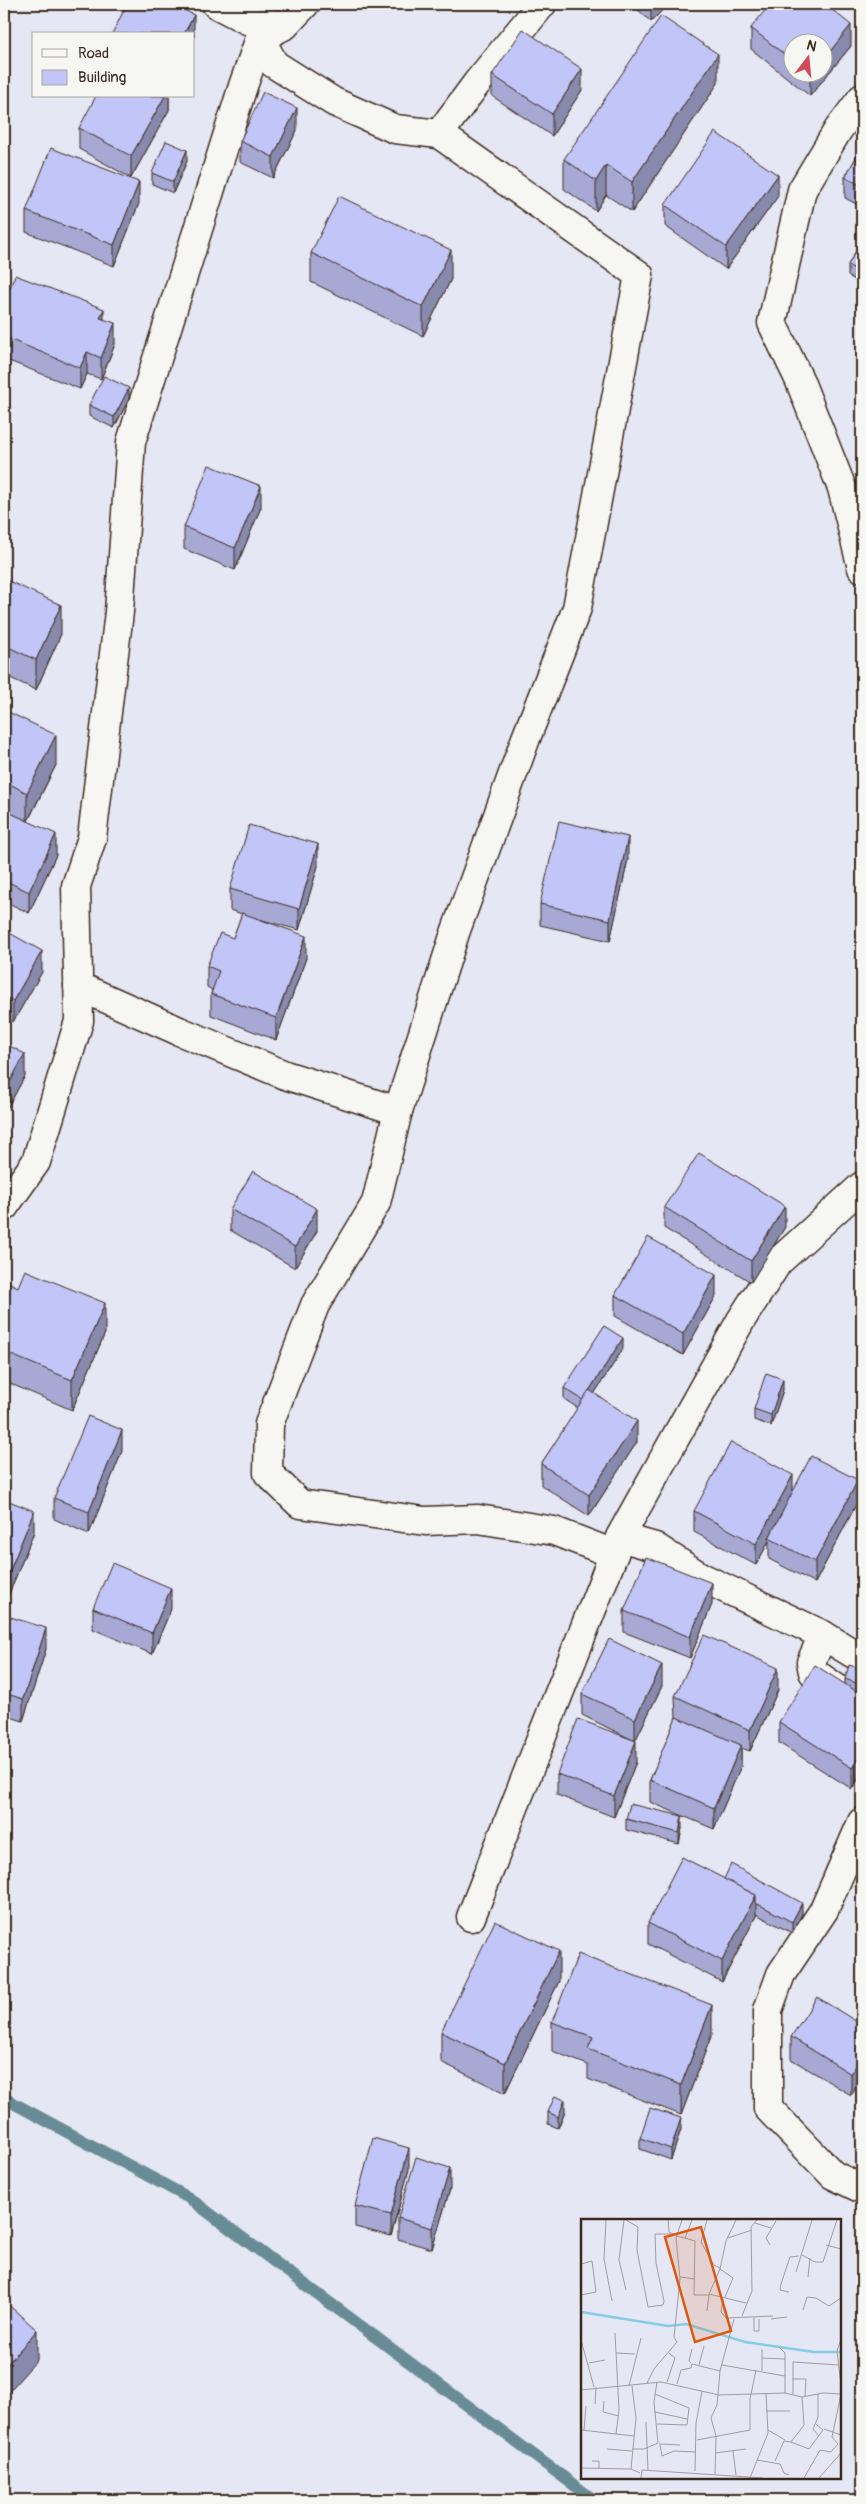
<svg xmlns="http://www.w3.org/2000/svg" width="866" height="2504" font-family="Pangolin,sans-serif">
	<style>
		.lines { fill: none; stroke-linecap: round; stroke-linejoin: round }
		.stream { stroke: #678c95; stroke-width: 12 }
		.street-casing { stroke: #3b2a1e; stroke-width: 31 }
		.street { stroke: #f6f6f2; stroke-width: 28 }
		.wall { fill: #a7a9d4; stroke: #3b2a1e; fill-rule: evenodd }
		.shaded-wall { fill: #888aad; stroke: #3b2a1e }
		.building { fill: #c2c5f7; stroke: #3b2a1e }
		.inset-river { fill: none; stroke: #84cde5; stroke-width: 2.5 }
		.inset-road { fill: none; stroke: #a29b9e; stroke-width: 1 }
		.view { fill: #df570d; fill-opacity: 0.15; stroke: #df570d; stroke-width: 2.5 }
		.inset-edge { fill: none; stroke: #3b2a1e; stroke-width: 2.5 }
	</style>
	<rect width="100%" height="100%" fill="#e6e7f4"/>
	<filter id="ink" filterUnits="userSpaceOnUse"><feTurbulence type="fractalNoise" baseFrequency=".02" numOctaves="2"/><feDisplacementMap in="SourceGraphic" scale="10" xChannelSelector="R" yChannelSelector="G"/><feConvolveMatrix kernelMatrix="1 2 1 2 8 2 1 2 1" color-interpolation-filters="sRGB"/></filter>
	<g filter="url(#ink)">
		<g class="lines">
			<path class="stream" d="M4 2098 189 2198 594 2500"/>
			<g class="street-casing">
				<g id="street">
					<path d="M216 4 247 20 285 25"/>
					<path d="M260 38 274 64 334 102 395 129 439 134 477 83 542 4"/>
					<path d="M862 98 838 130 802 190 772 323 799 379 842 488 862 568"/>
					<path d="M439 134 639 275 577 608 526 738 455 933 398 1111 376 1203 315 1305 269 1424 268 1473 300 1504 425 1521 478 1519 554 1531 614 1554"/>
					<path d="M78 986 179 1031 285 1075 398 1111"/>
					<path d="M862 1186 778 1262 741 1320 620 1537 655 1547 701 1577 823 1635 862 1659"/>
					<path d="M4 1207 36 1162 79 1021 76 886 92 838 119 612 131 442 243 86 260 38 285 25 305 4"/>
					<path d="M823 1635 811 1662 813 1672 862 1706"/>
					<path d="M862 1822 824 1910 781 1974 768 2010V2108L833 2175 862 2189"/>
					<path d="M471 1917 620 1538"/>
				</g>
			</g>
			<use href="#street" class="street"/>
		</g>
		<g class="wall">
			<path d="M632 4H668L651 22Z"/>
			<path d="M846 4H862V13Z"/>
			<path d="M751 28 851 46 810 96 751 49ZM794 42 824 72H794Z"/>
			<path d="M492 75 582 90 552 136 492 96Z"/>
			<path d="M718 83 632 212 606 195 596 211 564 189V159Z"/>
			<path d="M169 96V110L131 178 79 149V128Z"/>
			<path d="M297 130 273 178 240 162V141Z"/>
			<path d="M862 147V207L845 198V177Z"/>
			<path d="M187 161 173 193 152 184V173Z"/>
			<path d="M778 196 726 269 665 226V205Z"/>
			<path d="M139 203 114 266 26 232V211Z"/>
			<path d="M862 241V284L848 276V265Z"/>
			<path d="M311 253 451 279 423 336 311 282Z"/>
			<path d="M4 304 104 319 115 344 101 379 87 374 80 389 4 359Z"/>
			<path d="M129 399 114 428 89 416V405Z"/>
			<path d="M261 507 235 570 184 549V527Z"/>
			<path d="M4 579 61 634 36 690 4 675Z"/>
			<path d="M4 710 56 765 28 821 56 855 29 913 4 901Z"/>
			<path d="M628 859 610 941 540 925V904Z"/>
			<path d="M318 866 299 930 255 918 306 958 276 1040 211 1015V994L212 990 207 987V966L233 938 242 914 230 910V889Z"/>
			<path d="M4 930 42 972 13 1022 4 1017Z"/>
			<path d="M4 1043 25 1076 4 1114Z"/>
			<path d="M664 1207 785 1227 751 1282 664 1228Z"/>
			<path d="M230 1209 317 1231 295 1268 230 1230Z"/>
			<path d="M4 1292 105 1333 72 1410 4 1381Z"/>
			<path d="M615 1295 716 1296 683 1355 615 1316Z"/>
			<path d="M623 1349 594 1394 637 1442 589 1516 541 1485V1464L578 1408 564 1399V1388Z"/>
			<path d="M783 1390 771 1426 754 1420V1409Z"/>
			<path d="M122 1451 89 1534 54 1519V1498Z"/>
			<path d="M793 1491 858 1501 815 1583 769 1559V1541L756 1565 694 1532V1511Z"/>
			<path d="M4 1499 34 1532 6 1601 4 1600Z"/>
			<path d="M712 1604 690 1658 624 1632V1611Z"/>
			<path d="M93 1608 171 1609 152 1654 93 1629Z"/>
			<path d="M4 1615 46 1649 23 1721 4 1715Z"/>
			<path d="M862 1669V1773L852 1789 779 1743V1722L845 1684V1679Z"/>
			<path d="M662 1686 635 1741 582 1715V1694Z"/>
			<path d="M778 1690 750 1751 741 1748V1766L714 1829 650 1802V1780L676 1718 675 1696Z"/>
			<path d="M636 1762 614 1817 557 1795V1774Z"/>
			<path d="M626 1819 682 1828 679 1844 626 1830Z"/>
			<path d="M724 1879 802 1914 792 1933 756 1914V1916L722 1982 648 1944V1923Z"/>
			<path d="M559 1981 505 2093 441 2062V2032Z"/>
			<path d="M552 2022 712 2034 681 2115 588 2079V2065L552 2051Z"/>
			<path d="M862 2025V2077L851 2095 791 2059V2037Z"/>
			<path d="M565 2111 558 2128 548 2124V2112Z"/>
			<path d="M681 2129 671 2160 640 2149V2138Z"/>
			<path d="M409 2169 391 2236 355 2227V2206Z"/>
			<path d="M450 2189 432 2249 398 2239V2218Z"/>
		</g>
		<g class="shaded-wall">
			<path d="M651 4H668L651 22Z"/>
			<path d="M194 15V37V34H184Z"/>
			<path d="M851 25V46L810 96V75L812 72H824V59Z"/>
			<path d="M718 54V83L632 212V182Z"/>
			<path d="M582 69V90L552 136V114Z"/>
			<path d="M165 96H169V110L131 178V156Z"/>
			<path d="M297 108V130L273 178V157Z"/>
			<path d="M187 150V161L173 193V182Z"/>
			<path d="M606 165V195L596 211V181Z"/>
			<path d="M778 175V196L726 269V247Z"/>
			<path d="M139 182V203L114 266V245Z"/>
			<path d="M451 250V279L423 336V307Z"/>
			<path d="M104 309V330L100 318Z"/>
			<path d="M115 323V344L101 379V358Z"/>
			<path d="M87 352V374L80 389V368Z"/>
			<path d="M129 388V399L114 428V417Z"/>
			<path d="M261 486V507L235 570V548Z"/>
			<path d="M61 605V634L36 690V660Z"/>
			<path d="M56 735V765L27 822V793Z"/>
			<path d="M56 834V855L29 913V892Z"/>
			<path d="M628 837V859L610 941V920Z"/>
			<path d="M318 844V866L299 930V909Z"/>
			<path d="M306 936V958L276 1040V1018Z"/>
			<path d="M42 951V972L13 1022V1001Z"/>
			<path d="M25 1054V1076L4 1114V1093Z"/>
			<path d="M785 1206V1227L751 1282V1261Z"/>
			<path d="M317 1209V1231L295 1268V1247Z"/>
			<path d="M716 1275V1296L683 1355V1334Z"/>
			<path d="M105 1303V1333L72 1410V1380Z"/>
			<path d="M623 1338V1349L583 1411V1400Z"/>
			<path d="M783 1379V1390L771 1426V1415Z"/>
			<path d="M637 1421V1442L589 1516V1495Z"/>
			<path d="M122 1430V1451L89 1534V1512Z"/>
			<path d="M793 1475V1496L769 1538V1541L756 1565V1544Z"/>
			<path d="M858 1480V1501L815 1583V1562Z"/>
			<path d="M34 1511V1532L6 1601V1580Z"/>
			<path d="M712 1583V1604L690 1658V1637Z"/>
			<path d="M171 1588V1609L152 1654V1633Z"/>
			<path d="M46 1628V1649L23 1721V1699Z"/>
			<path d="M662 1665V1686L635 1741V1719Z"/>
			<path d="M778 1668V1690L750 1751V1730Z"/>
			<path d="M636 1741V1762L614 1817V1796Z"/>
			<path d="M741 1745V1766L714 1829V1808Z"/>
			<path d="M862 1752V1773L852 1789V1768Z"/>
			<path d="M682 1816V1828L679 1844V1833Z"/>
			<path d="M756 1895V1916L722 1982V1961Z"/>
			<path d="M802 1903V1914L792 1933V1922Z"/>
			<path d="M559 1951V1981L505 2093V2063Z"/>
			<path d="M712 2005V2034L681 2115V2085Z"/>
			<path d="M862 2056V2077L851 2095V2074Z"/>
			<path d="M565 2100V2111L558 2128V2117Z"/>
			<path d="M681 2118V2129L671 2160V2149Z"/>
			<path d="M409 2148V2169L391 2236V2215Z"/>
			<path d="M450 2168V2189L432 2249V2228Z"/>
			<path d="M37 2330V2360L4 2397V2368Z"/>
		</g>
		<g class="building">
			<path d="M127 4H172L194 15 184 34H112Z"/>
			<path d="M770 4H825L851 25 824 59V42H794V62L751 28Z"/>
			<path d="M661 16 718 54 632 182 606 165 596 181 564 159Z"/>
			<path d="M523 29 582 69 552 114 492 75Z"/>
			<path d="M263 92 297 108 273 157 240 141Z"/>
			<path d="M96 96H165L131 156 79 128Z"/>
			<path d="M715 132 778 175 726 247 665 205Z"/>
			<path d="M166 141 187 150 173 182 152 173Z"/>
			<path d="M862 147V186L845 177Z"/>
			<path d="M51 148 139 182 114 245 26 211Z"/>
			<path d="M339 196 451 250 423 307 311 253Z"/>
			<path d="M862 240V273L848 265Z"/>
			<path d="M15 275 104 309 100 318 115 323 101 358 87 352 80 368 4 337V304Z"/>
			<path d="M104 376 129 388 114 417 89 405Z"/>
			<path d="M209 465 261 486 235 548 184 527Z"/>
			<path d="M4 579 61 605 36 660 4 645Z"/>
			<path d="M4 710 56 735 27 793 4 781Z"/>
			<path d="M4 810 56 834 29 892 4 880Z"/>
			<path d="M559 821 628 837 610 920 540 904Z"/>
			<path d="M249 825 318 844 299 909 230 889Z"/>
			<path d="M242 913 306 936 276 1018 211 994 219 971 207 966 220 933 233 938Z"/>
			<path d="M4 930 42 951 13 1001 4 996Z"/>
			<path d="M4 1043 25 1054 4 1093Z"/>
			<path d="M699 1153 785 1206 751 1261 664 1207Z"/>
			<path d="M253 1171 317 1209 295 1247 230 1209Z"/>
			<path d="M648 1237 716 1275 683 1334 615 1295Z"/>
			<path d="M25 1270 105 1303 72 1380 4 1352V1292L8 1282 18 1287Z"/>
			<path d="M604 1326 623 1338 583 1400 564 1388Z"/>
			<path d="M766 1373 783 1379 771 1415 754 1409Z"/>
			<path d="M589 1390 637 1421 589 1495 541 1464Z"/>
			<path d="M88 1416 122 1430 89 1512 54 1498Z"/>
			<path d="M731 1442 793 1475 756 1544 694 1511Z"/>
			<path d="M811 1456 858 1480 815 1562 769 1538Z"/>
			<path d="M4 1499 34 1511 6 1580 4 1579Z"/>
			<path d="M646 1557 712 1583 690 1637 624 1611Z"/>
			<path d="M112 1563 171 1588 152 1633 93 1608Z"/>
			<path d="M4 1615 46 1628 23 1699 4 1693Z"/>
			<path d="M704 1635 778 1668 750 1730 675 1696Z"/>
			<path d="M609 1639 662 1665 635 1719 582 1694Z"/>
			<path d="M815 1665 862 1695V1752L852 1768 779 1722Z"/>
			<path d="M849 1665 862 1669V1685L845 1679Z"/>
			<path d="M676 1717 741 1745 714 1808 650 1780Z"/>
			<path d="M578 1719 636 1741 614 1796 557 1774Z"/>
			<path d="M630 1804 682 1816 679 1833 626 1819Z"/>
			<path d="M682 1857 756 1895 722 1961 648 1923Z"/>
			<path d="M731 1864 802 1903 792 1922 756 1903V1895L724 1879Z"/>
			<path d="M495 1921 559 1951 505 2063 441 2032Z"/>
			<path d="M578 1954 712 2005 681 2085 588 2049 593 2037 552 2022Z"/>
			<path d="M817 1997 862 2025V2056L851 2074 791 2037Z"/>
			<path d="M555 2096 565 2100 558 2117 548 2112Z"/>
			<path d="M650 2108 681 2118 671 2149 640 2138Z"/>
			<path d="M373 2138 409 2148 391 2215 355 2206Z"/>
			<path d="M416 2157 450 2168 432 2228 398 2218Z"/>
			<path d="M4 2301 37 2330 4 2368Z"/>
		</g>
	</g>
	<g transform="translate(581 2219)">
		<rect width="260" height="260" fill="#e6e7f4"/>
		<path class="inset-river" d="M0 93 87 107 105 105 164 123 233 133H260"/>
		<path class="inset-road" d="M25 1 23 40 31 82M43 1 38 41 45 71M45 1 57 8 56 31 67 88 82 86 83 82 75 44 74 15H90M87 1 88 13 95 16M126 1 120 23 133 46 139 49M174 4 190 9M95 17 104 19 111 1M104 19 114 22 113 76H128M147 19 171 11M189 26 185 19 195 2M245 26 260 30M221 36 234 43H242L256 1M0 45 11 42 15 73 0 76M139 50 128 75 165 84M215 53 231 1M99 58 114 60M227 58 229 39M208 73 199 71 200 65 209 38 218 37M138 77 142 80 140 93 145 99 192 97M144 78 152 59 139 50 145 22 155 1M222 91 226 78 235 79 248 87 260 79M126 92 128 76M161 97 171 72 170 8 176 1M173 98V112H178V100M190 100 206 98M34 114 38 191 35 215M260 120 256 132 260 166M0 121 13 168M198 128 204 134V174M35 134 54 135M181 139 204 140M8 144 24 141M110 144 108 142 111 130M111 145 139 152M118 146 123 127M141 146 204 157M181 152V130M211 160H225L224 178M86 163 94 139 88 134M66 164 73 150 96 123 93 118 99 60 95 19 101 1M96 165 100 151 110 149 111 145M48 167 60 119M0 171 80 163 138 176 204 174 221 178 242 174 260 175M74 175 108 189 106 206 76 205M212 175V143L257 146M237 175V198L232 210 238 217M23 182 22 193 38 197M14 185 15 168M186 192H209M74 193 106 200M65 203 67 251M243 210 260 216M0 211 53 217M3 211 5 187M187 211 204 221M116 221 169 211V180L175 151M210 223 228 230 242 211 235 205M78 225 99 226M79 226 81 237 93 232 115 233M26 230 51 232M51 230H63L77 224 73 183 76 163M152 232 155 256M134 234 165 230M176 241 199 245 203 254 208 256M11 242H18V250M194 242 203 222 210 223 223 206 221 178M0 249 50 250 59 254M50 250 55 199 51 167M114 252 115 204 121 172M134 255 135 217 130 199 136 186 139 152 153 100M60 259 61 251 182 259M169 259 187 214 185 174M223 259 239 231 250 233 257 225 251 218 260 175M238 259 260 234"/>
		<path class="view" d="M120 8 150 112 114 123 84 18Z"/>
		<rect width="260" height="260" class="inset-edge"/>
	</g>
	<rect width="866" height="2504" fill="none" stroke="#f6f6f2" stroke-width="20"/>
	<rect x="10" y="10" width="846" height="2484" fill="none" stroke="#3b2a1e" stroke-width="2" filter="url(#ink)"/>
	<rect x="32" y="32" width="162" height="65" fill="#f6f6f2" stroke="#aba49d"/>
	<rect x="42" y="49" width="25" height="8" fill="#f6f6f2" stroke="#aba49d"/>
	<text x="78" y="58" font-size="15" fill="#3b2a1e">Road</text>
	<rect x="42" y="70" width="25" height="15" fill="#c2c5f7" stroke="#aba49d"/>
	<text x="78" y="82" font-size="15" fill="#3b2a1e">Building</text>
	<g transform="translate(808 58) rotate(16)"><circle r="24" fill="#f6f6f2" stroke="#aba49d"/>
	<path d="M0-4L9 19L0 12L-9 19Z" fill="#d1495b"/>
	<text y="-8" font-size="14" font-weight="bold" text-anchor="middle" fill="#3b2a1e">N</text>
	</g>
</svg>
